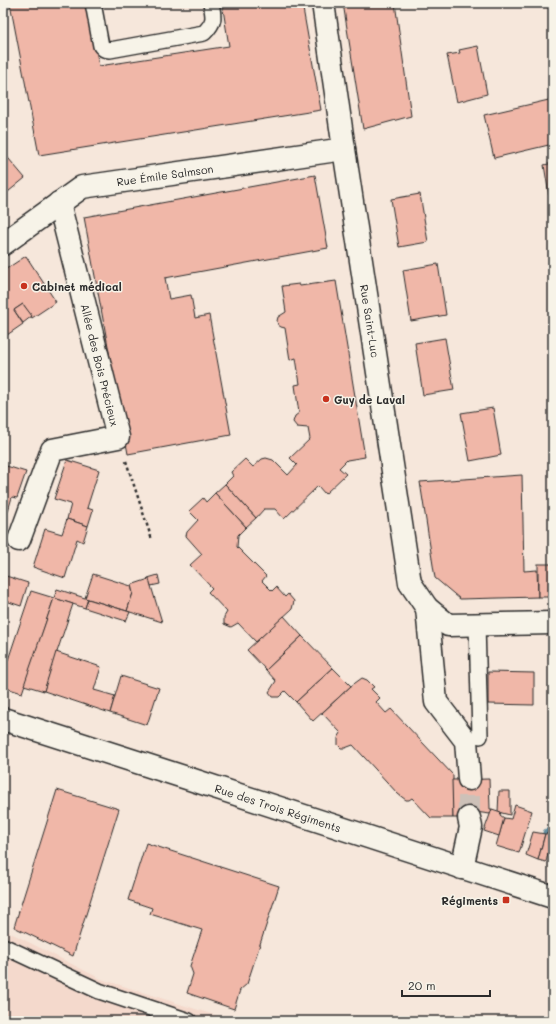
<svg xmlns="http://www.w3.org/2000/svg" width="556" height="1024" font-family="Mali,sans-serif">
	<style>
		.built { fill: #f4d9cc }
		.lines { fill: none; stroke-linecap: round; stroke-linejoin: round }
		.stream { stroke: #638c9d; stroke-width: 9 }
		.building { fill: #f0b7a8; stroke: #2b2b2b }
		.street-tunnel { stroke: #cdc1b8; stroke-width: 22; stroke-dasharray: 22 11; stroke-linecap: butt }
		.lane-casing { stroke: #2b2b2b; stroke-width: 18 }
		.street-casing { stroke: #2b2b2b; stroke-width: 25 }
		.secondary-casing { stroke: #2b2b2b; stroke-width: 25 }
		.path { stroke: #2b2b2b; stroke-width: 2.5; stroke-dasharray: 3 3; stroke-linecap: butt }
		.lane { stroke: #f7f3e8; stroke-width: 15 }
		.street { stroke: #f7f3e8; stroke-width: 22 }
		.secondary { stroke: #f7f3e8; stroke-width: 22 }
		.poi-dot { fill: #c8321e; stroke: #f7f3e8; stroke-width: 1.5 }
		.labels { text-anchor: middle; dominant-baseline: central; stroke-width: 3; stroke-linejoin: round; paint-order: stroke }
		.street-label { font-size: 11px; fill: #2b2b2b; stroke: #f7f3e8 }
		.poi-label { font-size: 11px; font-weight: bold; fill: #2b2b2b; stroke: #f7f3e8; text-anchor: start }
	</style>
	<rect width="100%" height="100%" fill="#f6e7db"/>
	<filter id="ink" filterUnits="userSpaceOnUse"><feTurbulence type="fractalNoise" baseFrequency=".025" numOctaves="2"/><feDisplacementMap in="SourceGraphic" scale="8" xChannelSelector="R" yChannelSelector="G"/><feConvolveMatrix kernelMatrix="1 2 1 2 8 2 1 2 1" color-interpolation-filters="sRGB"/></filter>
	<g filter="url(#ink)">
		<path class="built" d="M3 929 101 979 233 1021H3Z"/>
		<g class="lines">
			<path class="stream" d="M547 833 553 831"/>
		</g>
		<g class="building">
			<path d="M10 3H87L99 66 229 46 222 3H302L321 110 39 155Z"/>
			<path d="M343 3H395L411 116 363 129Z"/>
			<path d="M478 46 487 94 457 102 447 55 460 53 459 50Z"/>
			<path d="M553 99V144L494 158 484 115Z"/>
			<path d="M3 152 25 178 3 196Z"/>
			<path d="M553 163V194L549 195 544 165Z"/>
			<path d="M315 175 328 248 165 278 169 299 191 295 195 318 209 315 231 435 128 454 84 217Z"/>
			<path d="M420 194 428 242 399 247 391 199Z"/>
			<path d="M553 213V227L552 228 550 214Z"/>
			<path d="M26 256 56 302 32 318 23 304 14 310 23 324 7 335 3 329V271Z"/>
			<path d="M438 264 446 315 411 321 403 270Z"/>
			<path d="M336 281 365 457 347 460 339 468 346 474 325 494 318 486 284 519 275 509H264L256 518 225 484 233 476 231 472 245 459 253 467 262 459 266 458 273 460 288 475 297 465 290 458 310 439 308 428 297 427 293 422 295 416 299 413 295 385 300 384 296 358 290 360 285 328 281 327 278 325 277 321 278 317 286 312 282 286 299 284 300 286Z"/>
			<path d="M23 304 32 316 23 323 14 310Z"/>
			<path d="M445 338 454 390 423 395 415 343Z"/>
			<path d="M493 408 501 455 470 461 461 413Z"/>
			<path d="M67 460 99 470 87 508 93 510 88 526 67 519 71 504 54 499Z"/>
			<path d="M3 465 26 472 17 498 12 497 8 511 3 510Z"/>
			<path d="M522 475 524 571 537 570 538 597 460 599 435 578 420 482Z"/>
			<path d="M225 484 256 518 246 527 215 493Z"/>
			<path d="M215 493 246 527 238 535 237 547 266 576 262 581 272 591 276 587 285 597 288 594 294 601 292 609 256 642 238 623 231 627 224 624V617L227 612 208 592 212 588 190 565 202 554 186 536 187 532 198 520 189 511 203 498 206 502Z"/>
			<path d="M3 510 8 511 3 525Z"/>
			<path d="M67 519 88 526 83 542 77 539 65 578 33 567 45 529 62 534Z"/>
			<path d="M3 526 7 527 3 540Z"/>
			<rect x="538" y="564" width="15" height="33"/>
			<path d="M93 574 131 586 133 593 127 611 85 598Z"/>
			<path d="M3 575 28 583 21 606 3 600Z"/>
			<path d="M158 575 160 584 151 586 148 578Z"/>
			<path d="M149 579 151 586 162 622 127 611 133 593 131 585Z"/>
			<path d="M57 589 88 599 85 608 54 598Z"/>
			<path d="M31 591 54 598 22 693 3 687V675Z"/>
			<path d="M54 598 73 604 44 691 24 685Z"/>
			<path d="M88 599 130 612 126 621 85 608Z"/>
			<path d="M284 616 302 636 266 670 247 650Z"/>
			<path d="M302 636 333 668 296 702 285 691 279 697H273L269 692 276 681 266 670Z"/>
			<path d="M56 652 101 667 94 690 115 696 110 713 44 691Z"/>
			<path d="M333 668 351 686 313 721 296 702Z"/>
			<path d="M488 672 534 673V705L488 704Z"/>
			<path d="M121 676 159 688 147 725 110 713Z"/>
			<path d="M362 678 367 680 374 687 371 689 380 698 376 702 386 713 391 709 453 775V818H431L412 798 409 800H406L398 794 353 745 345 748H341L338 745V738L341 733 322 713 351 686Z"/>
			<path d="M489 779 490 809H492L490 814 475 812 469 818H453L452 780Z"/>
			<path d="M57 790 119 809 73 956 14 927Z"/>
			<path d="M499 791H510V815L498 812Z"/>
			<path d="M515 805 532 811 519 853 496 846 504 818 511 819Z"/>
			<path d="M492 809 501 812 500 815 504 818 499 836 484 831Z"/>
			<path d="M533 832 545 834 538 860 526 855Z"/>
			<path d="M553 833 546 862 538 860 545 834Z"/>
			<path d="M146 843 279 886 247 984 240 990 234 1009 187 993 193 974 190 966 202 930 150 914 152 908 128 900Z"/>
		</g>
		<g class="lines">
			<path class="street-tunnel" d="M469 818V779"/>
			<g class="lane-casing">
				<g id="lane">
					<path d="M93 3 101 46 104 49 110 50 204 33C215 22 214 18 211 3"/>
					<path d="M477 624 480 736"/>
					<path d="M3 946 99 991 189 1021"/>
				</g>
			</g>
			<g class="street-casing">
				<g id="street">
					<path d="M323 3 344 149 410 583 427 608 448 625 553 623"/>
					<path d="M3 244 82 187 344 149"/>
					<path d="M19 540 52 450 118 437 59 203"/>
					<path d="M427 608 436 702 466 741 469 779"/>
					<path d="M462 868 471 827 469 818"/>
				</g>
			</g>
			<g class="secondary-casing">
				<path id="secondary" d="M3 719 190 779 553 897"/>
			</g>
			<path class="path" d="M126 461 152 540"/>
			<use href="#lane" class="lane"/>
			<use href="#street" class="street"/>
			<use href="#secondary" class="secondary"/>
		</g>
	</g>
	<g class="poi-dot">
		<circle cx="24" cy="286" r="4"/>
		<circle cx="326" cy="399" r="4"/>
		<rect x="502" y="896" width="8" height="8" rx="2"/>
	</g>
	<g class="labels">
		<g class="street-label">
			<text transform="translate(165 175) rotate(-8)">Rue Émile Salmson</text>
			<text transform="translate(370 321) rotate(81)">Rue Saint-Luc</text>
			<text transform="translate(100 365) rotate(76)">Allée des Bois Précieux</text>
			<text transform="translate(278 808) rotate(18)">Rue des Trois Régiments</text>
		</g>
		<g class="poi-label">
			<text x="32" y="286">Cabinet médical</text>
			<text x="334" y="399">Guy de Laval</text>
			<text x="498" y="900" text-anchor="end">Régiments</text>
		</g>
	</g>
	<rect width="556" height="1024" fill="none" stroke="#f7f3e8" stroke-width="16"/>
	<rect x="8" y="8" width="540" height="1008" fill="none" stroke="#2b2b2b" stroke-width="1.5" filter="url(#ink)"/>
	<path d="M402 990v6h88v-6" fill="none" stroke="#2b2b2b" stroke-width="2"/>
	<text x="408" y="990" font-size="12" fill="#2b2b2b" stroke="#f7f3e8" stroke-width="3" paint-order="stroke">20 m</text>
</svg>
